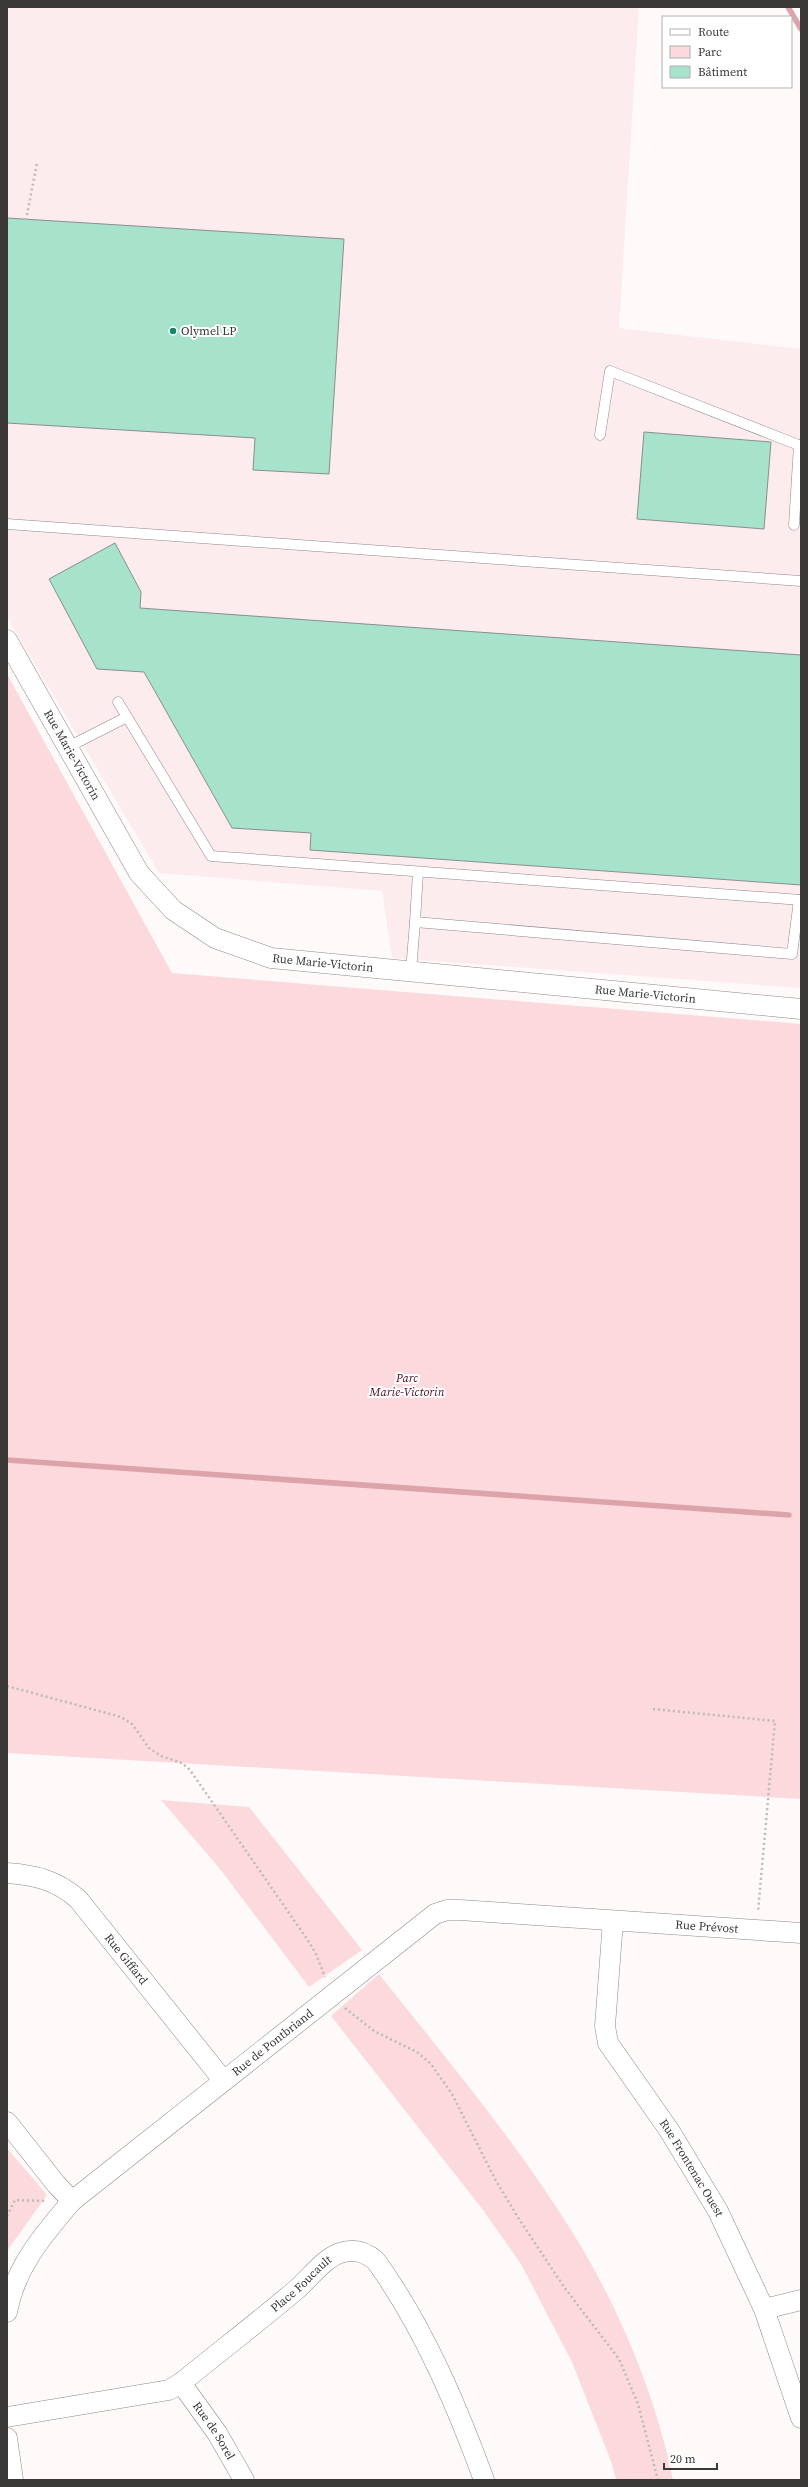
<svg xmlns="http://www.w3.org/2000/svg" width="808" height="2487" font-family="'Source Serif 4',serif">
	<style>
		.built { fill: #fcecee }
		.green { fill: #fcd9dd }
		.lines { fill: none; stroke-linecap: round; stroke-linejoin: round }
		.stream { stroke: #dca3ab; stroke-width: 5.5 }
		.building { fill: #a7e2cb; stroke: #898f8c }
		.service-casing { stroke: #8e8889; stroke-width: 11 }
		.minor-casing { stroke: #8e8889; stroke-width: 21 }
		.path { stroke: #bdb9b9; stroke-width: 2.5; stroke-dasharray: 2 3; stroke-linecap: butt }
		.service { stroke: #fff; stroke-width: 10 }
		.minor { stroke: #fff; stroke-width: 20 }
		.poi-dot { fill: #108768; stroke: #fff; stroke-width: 1.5 }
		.labels { text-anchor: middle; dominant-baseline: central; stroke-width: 4; stroke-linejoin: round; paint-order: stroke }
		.poi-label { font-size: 12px; fill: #3b3838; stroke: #fff; text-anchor: start }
		.street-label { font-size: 12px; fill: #3b3838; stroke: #fff }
		.park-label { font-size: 12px; font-style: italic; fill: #4e0a1f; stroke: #fff }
	</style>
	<rect width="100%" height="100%" fill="#fefafa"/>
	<path class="built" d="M7 7H639L619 328 801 349V988L392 958 382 891 159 873 7 617Z"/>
	<g class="green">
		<path d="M7 674 172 973 801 1024V1799L7 1753Z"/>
		<path d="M161 1800 249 1807 362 1950 309 1987 220 1869Z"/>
		<path d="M379 1974C445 2057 515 2140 571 2230 617 2303 656 2395 673 2480H616L612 2464 572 2362 521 2264 483 2210 331 2016Z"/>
		<path d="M7 2148 47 2195 7 2251Z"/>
	</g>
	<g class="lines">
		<g class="stream">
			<path d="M788 7 801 29"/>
			<path d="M7 1460 789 1515"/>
		</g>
	</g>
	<g class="building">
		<path d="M7 218 344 239 329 474 253 470 255 438 7 423Z"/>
		<path d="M644 432 771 442 764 529 637 519Z"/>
		<path d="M115 543 141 592 140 608 801 655V885L310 850 311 833 232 828 144 672 97 669 49 579Z"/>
	</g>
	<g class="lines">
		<g class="service-casing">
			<g id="service">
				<path d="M600 435 610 371 801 446"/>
				<path d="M7 524 801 581"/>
				<path d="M794 525 799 445"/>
				<path d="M118 702 211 856 801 900"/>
				<path d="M68 747 127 717"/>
				<path d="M415 922 418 872"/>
				<path d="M411 971 415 922 792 954 799 900"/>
			</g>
		</g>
		<g class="minor-casing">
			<g id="minor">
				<path id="s1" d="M7 640 139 873 173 910 215 938 271 958 801 1009"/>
				<path id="s2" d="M7 1873C35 1875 56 1880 78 1899L223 2080"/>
				<path id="s3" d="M613 1921 605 2026 608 2043 669 2130 718 2211 764 2309 801 2418"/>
				<path d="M7 2122 56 2184 72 2201"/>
				<path d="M764 2309 801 2300"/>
				<path id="s4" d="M7 2312C15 2267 44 2234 72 2201L435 1914 447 1910H460L801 1933"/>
				<path id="s5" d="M181 2383 217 2433 244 2480"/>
				<path id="s6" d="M7 2417 169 2390 181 2383C219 2352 258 2322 296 2290 309 2279 323 2259 340 2253 354 2248 366 2252 376 2261 424 2328 456 2404 484 2480"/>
				<path d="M7 2438 13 2480"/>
			</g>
		</g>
		<g class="path">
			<path d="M26 220 37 163"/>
			<path d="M7 1686 121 1717 132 1724 149 1748 161 1756 182 1763 190 1770 307 1939 316 1954 325 1977"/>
			<path d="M653 1709 775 1721 758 1912"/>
			<path d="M345 2008 374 2031 417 2052 431 2064 452 2094 495 2179 517 2216 564 2287 619 2359 638 2404 658 2480"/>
			<path d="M7 2216 15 2200 46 2201"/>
		</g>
		<use href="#service" class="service"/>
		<use href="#minor" class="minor"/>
	</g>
	<circle class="poi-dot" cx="173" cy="331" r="4"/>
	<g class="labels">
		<g class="poi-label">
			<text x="181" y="331">Olymel LP</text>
		</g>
		<g class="street-label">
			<text stroke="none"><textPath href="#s1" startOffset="132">Rue Marie-Victorin</textPath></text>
			<text stroke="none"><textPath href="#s1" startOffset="480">Rue Marie-Victorin</textPath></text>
			<text stroke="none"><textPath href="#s1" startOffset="804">Rue Marie-Victorin</textPath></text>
			<text stroke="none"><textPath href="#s4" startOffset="866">Rue Prévost</textPath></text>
			<text stroke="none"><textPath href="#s2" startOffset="154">Rue Giffard</textPath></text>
			<text stroke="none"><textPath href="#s4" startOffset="386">Rue de Pontbriand</textPath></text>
			<text stroke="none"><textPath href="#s3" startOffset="273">Rue Frontenac Ouest</textPath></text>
			<text stroke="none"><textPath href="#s6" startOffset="334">Place Foucault</textPath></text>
			<text stroke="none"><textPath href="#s5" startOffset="58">Rue de Sorel</textPath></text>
		</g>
		<g class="park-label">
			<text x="407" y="1378">Parc<tspan x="407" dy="14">Marie-Victorin</tspan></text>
		</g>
	</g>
	<rect width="808" height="2487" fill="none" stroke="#3b3838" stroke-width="16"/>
	<rect x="662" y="16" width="130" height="72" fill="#ffffff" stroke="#b1afaf"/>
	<rect x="670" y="29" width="20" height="6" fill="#ffffff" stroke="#b1afaf"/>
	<text x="698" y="36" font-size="12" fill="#3b3838">Route</text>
	<rect x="670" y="46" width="20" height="12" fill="#fcd9dd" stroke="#b1afaf"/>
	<text x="698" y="56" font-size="12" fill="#3b3838">Parc</text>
	<rect x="670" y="66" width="20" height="12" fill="#a7e2cb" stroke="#b1afaf"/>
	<text x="698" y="76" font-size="12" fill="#3b3838">Bâtiment</text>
	<path d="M664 2463v6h53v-6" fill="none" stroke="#3b3838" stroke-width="2"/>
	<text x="670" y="2463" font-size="12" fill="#3b3838" stroke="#ffffff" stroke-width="3" paint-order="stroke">20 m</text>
</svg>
